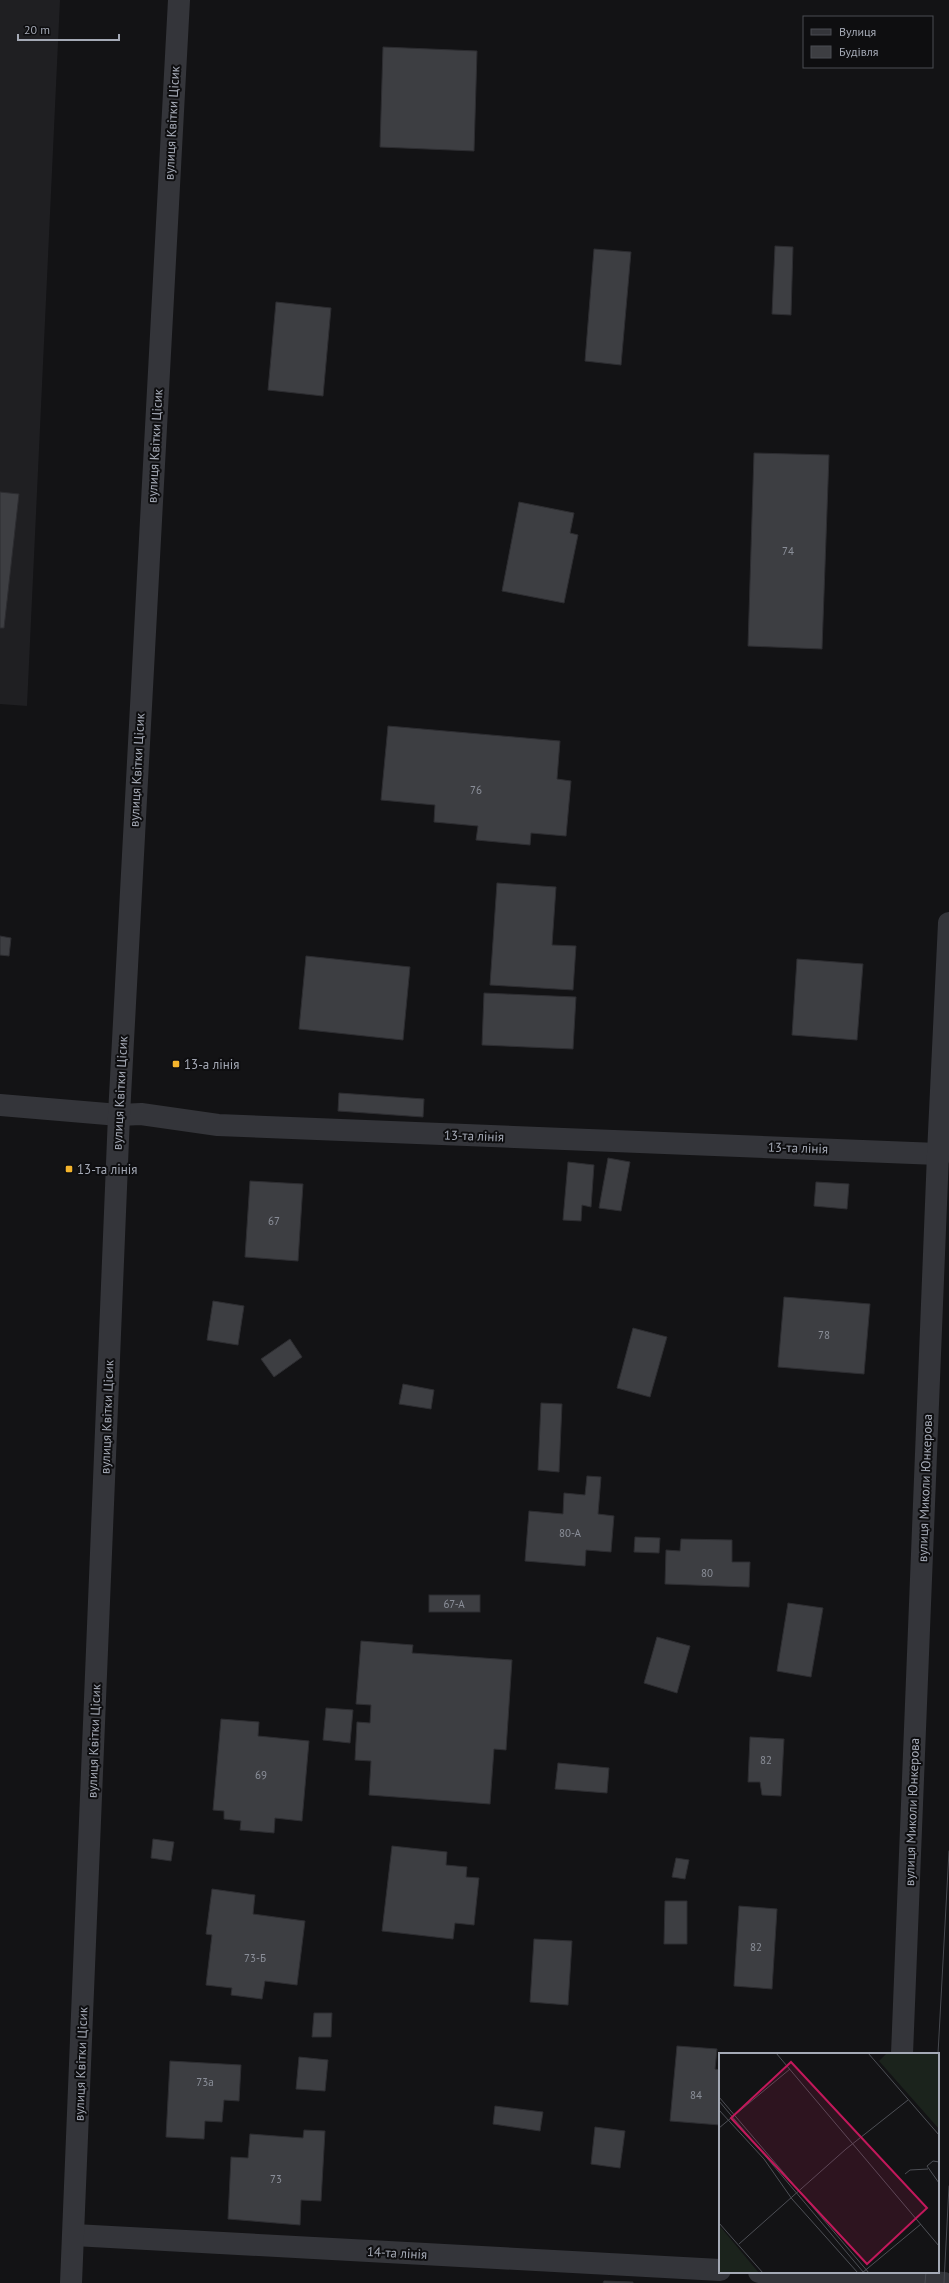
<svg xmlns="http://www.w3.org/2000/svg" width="949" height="2283" font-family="'PT Sans',sans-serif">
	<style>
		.built { fill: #1f1f22 }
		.building { fill: #3d3e42; stroke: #2d2d31 }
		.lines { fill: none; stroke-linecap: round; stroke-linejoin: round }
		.minor { stroke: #34353a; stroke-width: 22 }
		.tram { stroke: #47494f; stroke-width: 1 }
		.poi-dot { fill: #f4b42c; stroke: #0e0e10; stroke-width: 1.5 }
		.labels { text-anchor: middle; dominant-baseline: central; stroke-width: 4; stroke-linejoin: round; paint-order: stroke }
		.number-label { font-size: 11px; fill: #8b8f99 }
		.street-label { font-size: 13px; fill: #a5aab6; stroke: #0e0e10 }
		.poi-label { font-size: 13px; fill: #a5aab6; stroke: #0e0e10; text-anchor: start }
		.inset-road { fill: none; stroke: #4d4f55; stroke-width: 1 }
		.view { fill: #c2185b; fill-opacity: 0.15; stroke: #c2185b; stroke-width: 2 }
		.inset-edge { fill: none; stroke: #a5aab6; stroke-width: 2 }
	</style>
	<rect width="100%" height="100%" fill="#131315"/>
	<path class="built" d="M0 0H60L27 706 0 704Z"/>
	<g class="building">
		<path d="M383 47 477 51 474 151 380 147Z"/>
		<path d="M775 246 793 247 791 315 772 314Z"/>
		<path d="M594 249 631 252 621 365 585 361Z"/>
		<path d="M276 302 331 308 323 396 268 390Z"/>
		<path d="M754 453 829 455 822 649 748 646Z"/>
		<path d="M0 492 19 494 4 628H0Z"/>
		<path d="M519 502 574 513 570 533 578 535 564 603 502 591Z"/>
		<path d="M388 726 560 741 557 779 571 781 566 836 531 833 530 845 476 840 478 826 434 822 435 805 381 800Z"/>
		<path d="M497 883 556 887 552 945 576 946 573 990 490 985Z"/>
		<path d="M0 936 11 938 9 956 0 955Z"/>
		<path d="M306 956 410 967 403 1040 299 1029Z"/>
		<path d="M797 959 863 964 857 1040 792 1035Z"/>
		<path d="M484 993 576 997 573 1049 482 1045Z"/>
		<path d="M339 1093 424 1099 423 1117 338 1111Z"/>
		<path d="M608 1158 630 1162 621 1211 599 1208Z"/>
		<path d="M568 1162 594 1165 591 1207 582 1205 581 1221 563 1220Z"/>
		<path d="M250 1181 303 1184 298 1261 245 1257Z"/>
		<path d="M816 1182 849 1184 847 1209 814 1206Z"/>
		<path d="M784 1297 870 1304 864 1374 778 1367Z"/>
		<path d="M213 1301 244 1306 238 1345 207 1340Z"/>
		<path d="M633 1328 667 1337 650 1397 617 1388Z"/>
		<path d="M290 1339 302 1357 274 1377 261 1359Z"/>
		<path d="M403 1384 434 1390 431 1409 399 1404Z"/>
		<path d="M541 1403 562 1404 559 1472 538 1470Z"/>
		<path d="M587 1476 601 1477 598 1514 614 1516 611 1552 586 1550 585 1566 525 1561 529 1511 563 1514 564 1493 585 1495Z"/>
		<path d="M635 1537 660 1538 659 1553 634 1552Z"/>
		<path d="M681 1539 732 1540V1562H750L749 1587 665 1584 666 1550 680 1551Z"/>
		<rect x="429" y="1595" width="51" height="17"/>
		<path d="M788 1603 823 1608 811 1677 777 1671Z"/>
		<path d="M657 1637 690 1646 677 1693 644 1683Z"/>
		<path d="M361 1641 413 1645 412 1653 512 1660 506 1750 494 1749 490 1804 369 1795 371 1761 355 1760 357 1722 370 1723 371 1705 356 1704Z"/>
		<path d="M326 1708 353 1710 350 1743 323 1740Z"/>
		<path d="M221 1719 259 1722 258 1736 309 1741 302 1821 275 1818 274 1833 240 1830 241 1821 224 1819V1811L213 1810Z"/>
		<path d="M750 1737 784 1739 781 1796 762 1795 760 1782H748Z"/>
		<path d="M558 1763 609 1768 607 1793 555 1789Z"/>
		<path d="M153 1839 174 1842 171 1861 151 1858Z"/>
		<path d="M392 1846 447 1852 446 1865 467 1867 466 1877 479 1878 474 1925 455 1923 453 1939 382 1931Z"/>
		<path d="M676 1858 689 1860 685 1879 672 1877Z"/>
		<path d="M212 1889 255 1895 253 1914 305 1921 297 1985 265 1981 262 1999 231 1995 232 1988 206 1985 212 1935 206 1934Z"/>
		<path d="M665 1901H687V1944H664Z"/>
		<path d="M739 1906 777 1909 772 1989 734 1986Z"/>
		<path d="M534 1939 572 1941 568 2005 530 2002Z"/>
		<path d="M314 2013H332L331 2037H312Z"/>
		<path d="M677 2046 717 2049 715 2069 720 2070V2125L670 2121Z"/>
		<path d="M299 2057 328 2060 325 2091 296 2089Z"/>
		<path d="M170 2061 241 2065 239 2101 224 2100 222 2122 205 2121 204 2139 166 2137Z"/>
		<path d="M495 2106 543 2112 540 2131 493 2124Z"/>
		<path d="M595 2127 625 2131 620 2168 591 2164Z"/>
		<path d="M304 2130 325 2131 321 2201 301 2200 300 2225 228 2219 231 2157 248 2158 250 2134 303 2138Z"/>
		<path d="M604 2281 633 2282V2283H603Z"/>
	</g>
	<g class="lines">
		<g class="minor">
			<path d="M0 1105 119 1115 141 1114 218 1125 938 1154 949 1151"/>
			<path d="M902 2054 938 1154 949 923"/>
			<path d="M74 2235 720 2270"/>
			<path d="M759 2272 944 2283"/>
			<path d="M71 2283 119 1115 179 0"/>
		</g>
		<g class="tram">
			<path d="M938 2054 949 1851"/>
			<path d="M925 2283 926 2272"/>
			<path d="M944 2283 949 2186"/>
		</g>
	</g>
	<g class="poi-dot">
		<rect x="172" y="1060" width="8" height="8" rx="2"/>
		<rect x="65" y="1165" width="8" height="8" rx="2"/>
	</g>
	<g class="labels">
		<g class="number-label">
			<text x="788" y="551">74</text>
			<text x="476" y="790">76</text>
			<text x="274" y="1221">67</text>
			<text x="824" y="1335">78</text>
			<text x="570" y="1533">80-А</text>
			<text x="707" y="1573">80</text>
			<text x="454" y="1604">67-А</text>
			<text x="766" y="1760">82</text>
			<text x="261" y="1775">69</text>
			<text x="756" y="1947">82</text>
			<text x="255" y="1958">73-Б</text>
			<text x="205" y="2082">73а</text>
			<text x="696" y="2095">84</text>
			<text x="276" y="2179">73</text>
		</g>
		<g class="street-label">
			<text transform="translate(172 123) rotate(-87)">вулиця Квітки Цісик</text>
			<text transform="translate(155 446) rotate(-87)">вулиця Квітки Цісик</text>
			<text transform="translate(137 770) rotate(-87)">вулиця Квітки Цісик</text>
			<text transform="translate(120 1093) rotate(-87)">вулиця Квітки Цісик</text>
			<text transform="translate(474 1136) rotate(2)">13-та лінія</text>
			<text transform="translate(798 1148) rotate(2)">13-та лінія</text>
			<text transform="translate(107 1417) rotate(-88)">вулиця Квітки Цісик</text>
			<text transform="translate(925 1488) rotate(-88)">вулиця Миколи Юнкерова</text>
			<text transform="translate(94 1741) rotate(-88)">вулиця Квітки Цісик</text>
			<text transform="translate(912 1812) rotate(-88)">вулиця Миколи Юнкерова</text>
			<text transform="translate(81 2064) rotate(-88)">вулиця Квітки Цісик</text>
			<text transform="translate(397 2253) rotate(3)">14-та лінія</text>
		</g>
		<g class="poi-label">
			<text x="184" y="1064">13-а лінія</text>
			<text x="77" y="1169">13-та лінія</text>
		</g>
	</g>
	<g transform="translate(719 2053)">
		<rect width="220" height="220" fill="#131315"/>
		<path d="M168 0H220V76L160 8ZM0 172 40 220H0Z" fill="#1b231c"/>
		<path class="inset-road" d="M57 0 220 193M149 0 220 82M0 44 150 220M0 48 145 220M0 57 45 106 73 146 139 220M0 75 71 16M220 109 214 108 208 113 220 130M186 121 191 117 209 116M0 170 44 220M20 191 127 96 189 47M143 220 202 171"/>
		<path class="view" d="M72 9 208 155 148 211 12 65Z"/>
		<rect width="220" height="220" class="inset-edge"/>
	</g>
	<rect x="803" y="16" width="130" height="52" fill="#0e0e10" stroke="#4a4c52"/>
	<rect x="811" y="29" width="20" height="6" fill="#34353a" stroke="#4a4c52"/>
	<text x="839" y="36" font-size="12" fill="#a5aab6">Вулиця</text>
	<rect x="811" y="46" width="20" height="12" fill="#3d3e42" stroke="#4a4c52"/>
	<text x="839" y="56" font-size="12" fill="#a5aab6">Будівля</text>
	<path d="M18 34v6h101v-6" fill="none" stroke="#a5aab6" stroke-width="2"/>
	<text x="24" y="34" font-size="12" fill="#a5aab6" stroke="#0e0e10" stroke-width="3" paint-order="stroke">20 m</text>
</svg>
